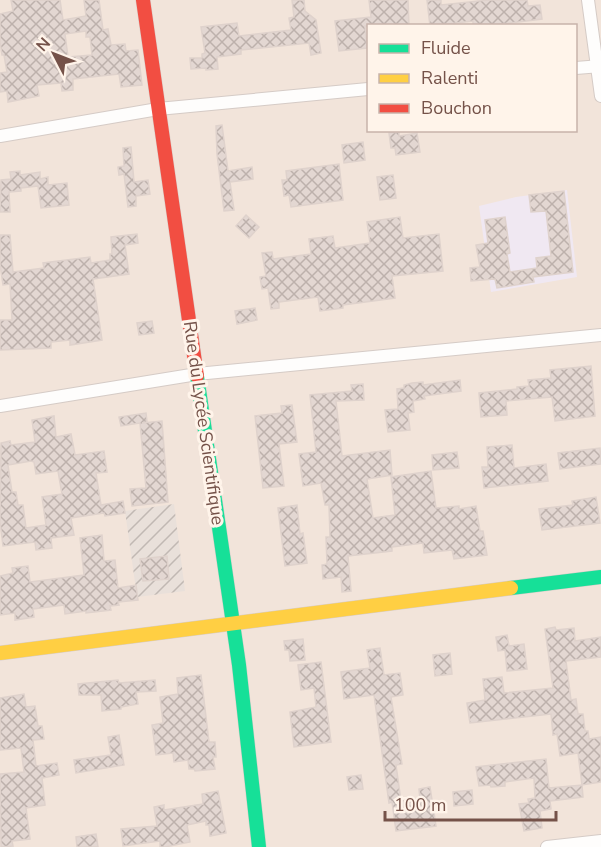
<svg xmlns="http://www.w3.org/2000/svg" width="601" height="847" font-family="'Nunito Sans',sans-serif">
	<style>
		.residential { fill: #f2e4da; fill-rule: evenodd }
		.industrial { fill: url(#industrial-furrows) }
		.education { fill: #f0e8f2 }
		.building { fill: url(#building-cross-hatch); stroke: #dfd2cc; stroke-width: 1.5; fill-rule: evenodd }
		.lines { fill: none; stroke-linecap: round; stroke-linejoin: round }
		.street-casing { stroke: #d5cbc6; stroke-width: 14 }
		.fast-casing { stroke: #d7ccc8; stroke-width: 15 }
		.slow-casing { stroke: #d7ccc8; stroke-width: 15 }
		.jam-casing { stroke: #d7ccc8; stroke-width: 15 }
		.street { stroke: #fefdfc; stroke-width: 12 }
		.fast { stroke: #16e098; stroke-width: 14 }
		.slow { stroke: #ffcf43; stroke-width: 14 }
		.jam { stroke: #f24e42; stroke-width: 14 }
		.labels { text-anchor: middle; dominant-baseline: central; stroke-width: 6; stroke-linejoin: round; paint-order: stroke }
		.street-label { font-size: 18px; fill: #755249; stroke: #fff4ea }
	</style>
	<defs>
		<pattern id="industrial-furrows" width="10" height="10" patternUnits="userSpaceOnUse" patternTransform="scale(1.5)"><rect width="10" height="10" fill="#e9e0da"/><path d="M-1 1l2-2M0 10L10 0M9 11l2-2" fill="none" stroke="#c1b8b3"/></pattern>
		<pattern id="building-cross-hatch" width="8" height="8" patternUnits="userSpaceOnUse" patternTransform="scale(1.5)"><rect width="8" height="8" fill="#e3d7d2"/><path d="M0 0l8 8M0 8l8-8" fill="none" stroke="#bdb1ac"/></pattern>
	</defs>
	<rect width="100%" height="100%" fill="#f6f0ea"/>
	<path class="residential" d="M0 0H601V847H0ZM368 26H576V130H368Z"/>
	<path class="industrial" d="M174 504 185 591 137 597 125 511Z"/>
	<path class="education" d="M567 190 577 277 491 292 479 206 516 197Z"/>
	<g class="building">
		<path d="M11 0H60L63 20 86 16 84 0H99L103 30 108 29 111 45 125 44 126 51 138 50 142 85 121 87 119 74 73 79V90L62 91 61 83 37 85 39 96 8 102 7 91 0 92V73L7 72 4 55H2L0 42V14L13 11ZM86 31V37H90L92 55 68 57 65 34Z"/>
		<path d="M292 0H304L305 11 316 20 321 53 311 55 309 43 241 50V54L217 57 218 69 206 70V68L191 69 190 58H202V54L205 53 201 27 237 23 239 36 291 30 289 18 294 17Z"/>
		<path d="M369 0H408L409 26H365L367 48 339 51 335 21 371 17Z"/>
		<path d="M427 0H441V5L488 0H527L528 6 540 5 542 19 486 26H473V21L430 26Z"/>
		<path d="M222 125 228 171 252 167 253 179 230 182 234 210 224 211 217 154 216 126Z"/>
		<path d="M399 132V136L417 133 420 152 396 155 395 148H391L389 133Z"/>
		<path d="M363 142 365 160 344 163 342 145Z"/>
		<path d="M131 147 134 182 148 180 150 194 136 196V206L128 207 124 174 119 175 118 167 124 166 123 148Z"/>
		<path d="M339 164 343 200 291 207 289 195 284 196 282 180H287L286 171Z"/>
		<path d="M20 171V175L40 172V179L48 177V185L67 183 69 205 41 208 38 186 21 188V191L9 192 10 212H0L1 180 11 179 10 172Z"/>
		<path d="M393 175 396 198 380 200 377 177Z"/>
		<path d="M564 191 573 272 533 277 534 282 497 288 495 279 471 281 470 268 480 267 476 245 488 243 485 220 505 217 510 253 507 254 510 272 537 268 536 258 551 256 546 211 531 212 529 195Z"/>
		<path d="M246 215 259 227 249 238 236 226Z"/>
		<path d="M400 217 403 238 439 234 443 271 392 276 395 298 343 305V308L320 311 318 297 279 302V308L271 309 268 288 262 289 260 277 266 276 262 253 272 252 273 259 311 254 309 239 333 236 335 248 370 243 367 222Z"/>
		<path d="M137 234 138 243 125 245 129 274 93 279 102 340 70 345V340L51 342V348L0 350V320H12L10 284 3 285 0 264V235H10L13 272 44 268 43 263 90 257 91 263 110 260V254H112L111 237Z"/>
		<path d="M255 308 257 320 237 324 235 311Z"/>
		<path d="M152 321 154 333 139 335 137 323Z"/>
		<path d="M591 366 595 416 555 421 552 397 506 401 507 415 481 417 479 393 517 389V387L529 386 528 380 551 378 550 370Z"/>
		<path d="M460 380 461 391 424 396 425 399 413 401 414 412 408 413 410 430 388 432 385 410 398 409 397 389 404 388V385L412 383 423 382V385Z"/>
		<path d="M363 384 364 400 336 401 342 456 390 450 392 475 367 479 373 518 395 515 391 477 431 471 436 508 459 506V509L476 506 480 531H483L487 555 454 559 452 550 424 553 423 543 392 547V551L348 556 351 591 342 592 341 577 323 579 322 565 327 564 326 537H330L329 505H325L321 483 303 486 299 454 316 452 310 395 352 391 351 385Z"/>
		<path d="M292 405 297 442 279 444 284 486 263 488 255 416 282 413 281 406Z"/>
		<path d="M146 413 147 422 142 423 162 421 168 502 132 506 130 489 146 488 140 423 121 426 119 417Z"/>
		<path d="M54 416 56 437 71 434 75 455 104 451 107 472 96 473 101 505 123 501 125 513 105 516 104 513 71 518 74 535 51 538 52 548 36 550 35 542 3 546 0 522 1 443 10 441 11 445 35 442 32 420ZM31 461 34 462 36 474 58 471 62 494 42 497 46 525 26 528 23 505H18L16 492H12L8 465Z"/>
		<path d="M512 445 514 468 546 464 548 481 484 488 482 467H488L487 447Z"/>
		<path d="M600 448 601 464 560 469 558 453Z"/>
		<path d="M457 452 459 468 433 470 432 455Z"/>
		<path d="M596 497 600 523 542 530 539 509 573 505 572 501Z"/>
		<path d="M297 505 300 534 303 533 307 563 285 566 278 508Z"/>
		<path d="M102 535 104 561 115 560 118 588 136 585 138 600 118 602 119 605 110 606 111 610 86 613V611L65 614 64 605 33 609 34 617 15 620V613L0 615V576L13 573 12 568 28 566 30 582 84 575 80 538Z"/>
		<path d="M167 556 169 579 143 581 140 559Z"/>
		<path d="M555 627 556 630 574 628 575 641 601 637V657L566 661 571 700 576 699 578 714H583L585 731H588L589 739 601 737V782L582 785 578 753 560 756 557 734 553 735 551 714 470 723 467 703 485 700 483 679 502 677 504 693 553 688 545 629Z"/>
		<path d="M507 635 509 646 524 644 527 669 507 671 505 650 498 651 496 637Z"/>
		<path d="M303 639 305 660 290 661 289 650H285L284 641Z"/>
		<path d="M380 648 384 675 400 673 403 695 391 697 402 764 396 765 401 801 420 799 419 789 430 787 436 826 396 831 392 802 389 803 374 695 344 699 341 672 370 668 367 650Z"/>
		<path d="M450 653 452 674 435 676 433 655Z"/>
		<path d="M321 662 331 742 294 747 290 712 316 707 314 688 301 690 298 665Z"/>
		<path d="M201 675 209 742H215L216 757H213L215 769 195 771 194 769H189L188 760 174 762 173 753 156 755 152 725 163 723 160 697 178 694 177 678Z"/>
		<path d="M118 680 119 683 155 680 156 691 136 692 138 704 121 707V709L102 711 101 695H79L78 684Z"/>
		<path d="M24 694 26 707 35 706 38 726H42L44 739 33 740 36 766 57 763 59 775 42 778 45 805 26 808 30 839 12 841 13 846 1 847 0 774 24 772 21 748 0 750V698Z"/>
		<path d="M119 735 124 765 76 773 74 760 111 755 108 737Z"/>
		<path d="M546 759 549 788 582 785 583 797 550 801 551 809 540 811 542 828 524 831 519 804 529 803 528 799 535 798 534 778 505 782V786L491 787 490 785 479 786 476 767Z"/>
		<path d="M361 775 363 789 349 790 347 777Z"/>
		<path d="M472 790 473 804 454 806 453 792Z"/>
		<path d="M218 791 226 833 210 836 209 825H206V821L187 825 190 842 165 847H160V841L123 846 121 829 157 826 154 807 164 805V810L203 804 202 794Z"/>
		<path d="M96 834 98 847H77L76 837Z"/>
	</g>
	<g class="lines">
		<g class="street-casing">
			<g id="street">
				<path d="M588 0 601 96"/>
				<path d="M576 68 601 66"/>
				<path d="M0 136 158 109 368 89"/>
				<path d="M0 406 197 374 601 335"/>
				<path d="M547 847 601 841"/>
			</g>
		</g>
		<g class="fast-casing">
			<g id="fast">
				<path d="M197 376 239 665 259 847"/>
				<path d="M511 588 601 577"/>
			</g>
		</g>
		<g class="slow-casing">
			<path id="slow" d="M0 653 511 588"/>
		</g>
		<g class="jam-casing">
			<path id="jam" d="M143 0 197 376"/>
		</g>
		<use href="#street" class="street"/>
		<use href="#fast" class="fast"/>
		<use href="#slow" class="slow"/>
		<use href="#jam" class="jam"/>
	</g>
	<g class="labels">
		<g class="street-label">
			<text transform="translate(204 423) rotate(82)">Rue du Lycée Scientifique</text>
		</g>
	</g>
	<rect x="367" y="24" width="210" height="108" fill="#fff4ea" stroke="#c8b3aa" stroke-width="1.5"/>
	<rect x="379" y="44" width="30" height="9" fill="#16e098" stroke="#c8b3aa" stroke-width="1.5"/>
	<text x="421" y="54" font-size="18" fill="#755249">Fluide</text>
	<rect x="379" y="74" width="30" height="9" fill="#ffcf43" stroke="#c8b3aa" stroke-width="1.5"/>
	<text x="421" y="84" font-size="18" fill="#755249">Ralenti</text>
	<rect x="379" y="104" width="30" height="9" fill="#f24e42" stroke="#c8b3aa" stroke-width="1.5"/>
	<text x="421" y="114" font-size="18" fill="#755249">Bouchon</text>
	<g transform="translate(54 54) rotate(312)" stroke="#fff4ea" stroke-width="4.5" paint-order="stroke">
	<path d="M0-4.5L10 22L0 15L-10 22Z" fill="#755249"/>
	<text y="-9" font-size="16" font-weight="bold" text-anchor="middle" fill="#755249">N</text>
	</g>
	<path d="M385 811v9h171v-9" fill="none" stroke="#755249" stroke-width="3"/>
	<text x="394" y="811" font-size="18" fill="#755249" stroke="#fff4ea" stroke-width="4.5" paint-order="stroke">100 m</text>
</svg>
